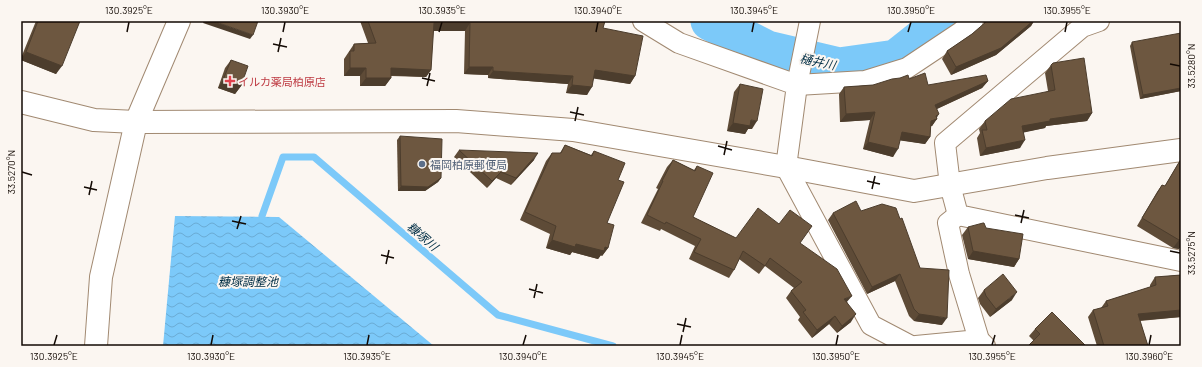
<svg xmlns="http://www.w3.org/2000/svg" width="1202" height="367" font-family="Barlow,'Noto Sans JP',sans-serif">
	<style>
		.water { fill: url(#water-waves) }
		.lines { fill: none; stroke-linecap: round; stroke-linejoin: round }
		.stream { stroke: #7cc9f9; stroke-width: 7 }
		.river { stroke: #7cc9f9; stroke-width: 39 }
		.minor-casing { stroke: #a18971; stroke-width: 22 }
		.tertiary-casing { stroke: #a18971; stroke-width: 24 }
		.minor { stroke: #fff; stroke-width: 20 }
		.tertiary { stroke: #fff; stroke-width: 22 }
		.wall { fill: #5e4b37 }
		.shaded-wall { fill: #4c3d2d }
		.building { fill: #6d5740; stroke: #4c3d2d }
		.ticks { fill: none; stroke: #120903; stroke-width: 1.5 }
		.health-dot { fill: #e0444e; stroke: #fbf6f1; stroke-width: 1.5 }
		.service-dot { fill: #5c6f8a; stroke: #fbf6f1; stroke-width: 1.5 }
		.labels { text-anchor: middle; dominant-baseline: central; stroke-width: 4; stroke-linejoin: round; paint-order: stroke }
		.health-label { font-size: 11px; fill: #be3a42; stroke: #fbf6f1; text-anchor: start }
		.service-label { font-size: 11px; fill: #4e5e75; stroke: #fbf6f1; text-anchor: start }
		.water-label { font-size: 12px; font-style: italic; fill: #002e45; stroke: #fbf6f1 }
		.neatline { fill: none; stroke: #120903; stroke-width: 1.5 }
		.ticks-label { font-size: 10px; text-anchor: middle; fill: #120903 }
	</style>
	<defs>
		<pattern id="water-waves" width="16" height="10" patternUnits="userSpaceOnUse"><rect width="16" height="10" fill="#7cc9f9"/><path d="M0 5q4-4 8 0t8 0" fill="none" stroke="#6aabd4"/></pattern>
	</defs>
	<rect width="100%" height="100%" fill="#fbf6f1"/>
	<path class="water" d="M175 216 279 217 434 346H163Z"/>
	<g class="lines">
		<path class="stream" d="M262 216 283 157H314L498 315 613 346"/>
		<path class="river" d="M710 21 767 50 839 67 896 59 944 21"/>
		<g class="minor-casing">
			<g id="minor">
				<path d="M643 21 679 43 797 85 786 167 871 325 911 346"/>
				<path d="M810 21 797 85 865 81 907 68 961 32 973 21"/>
				<path d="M1099 21 1082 27 945 143 950 185 958 215 1181 261"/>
				<path d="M958 215 948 223 959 274 979 340 985 346"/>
				<path d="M916 346 979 340"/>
			</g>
		</g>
		<g class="tertiary-casing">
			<g id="tertiary">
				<path d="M21 102 94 120 136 122 456 121 573 130 786 167 914 191 1047 168 1181 150"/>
				<path d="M96 346 101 277 136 122 179 21"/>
			</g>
		</g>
		<use href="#minor" class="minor"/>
		<use href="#tertiary" class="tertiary"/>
	</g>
	<g class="wall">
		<path d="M36 21H80L56 74 21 60V58Z"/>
		<path d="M360 21H605L603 28 635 76 630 84 594 78 587 95 566 93 568 84 488 78V75L464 74 465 31H433L431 70 426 77 391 76V78L385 86H360V76H344V59L354 44 368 43Z"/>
		<path d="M984 21H1034L1031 26 996 55 951 75 942 59 947 51 972 34 984 24Z"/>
		<path d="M1132 42 1181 91 1140 99 1130 46Z"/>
		<path d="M231 60 241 86 235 94 218 88 225 68Z"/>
		<path d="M1051 65 1092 113 1087 121 1046 126 1045 128 1024 132 1020 148 980 156 977 138 980 133 979 129 985 121 1048 91 1045 73Z"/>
		<path d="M909 79 928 85 988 81 982 88 937 109V118L932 126H931L930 137 925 144 900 140 893 157 863 149 870 120 840 122 839 94 844 87 873 85Z"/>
		<path d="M740 84 752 129H748L745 134 727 131 734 92Z"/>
		<path d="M400 136 441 178 438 182 425 191H398L397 140Z"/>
		<path d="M565 145 591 155 594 151 618 180 607 223 608 248 602 256 601 255 598 259 572 252 570 255 546 248 550 234 520 220 546 161 552 153H560Z"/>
		<path d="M459 150 534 160 511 185 496 178 487 188 454 157Z"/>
		<path d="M1181 159 1179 249 1173 248 1137 226 1157 192 1162 185 1165 186 1176 167Z"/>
		<path d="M673 160 694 170 697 166 693 217 736 238 800 243 847 302 851 322 837 333 829 324 812 338 798 320 800 317 786 298 791 291 794 288 765 266 759 274 739 259 734 270 729 278 689 259 695 246 661 229 660 231 641 223 658 189 656 188 667 167Z"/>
		<path d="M861 211 900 219 920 268 942 325 914 321 909 316 895 281 867 294 828 220 833 213Z"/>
		<path d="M968 227 986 228 1019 259 1014 267 968 259 962 235Z"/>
		<path d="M1181 275V317L1140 321 1148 346H1097L1088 317 1093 310 1101 308 1106 301 1150 287V285L1155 277Z"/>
		<path d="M984 290 1012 300 990 317 980 304 978 298Z"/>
		<path d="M1035 329 1086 346 1033 340 1029 336Z"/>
	</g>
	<g class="shaded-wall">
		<path d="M204 21H213L253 35 250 39 203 23Z"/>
		<path d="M1033 21H1034L1031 26 996 55 951 75 956 67Z"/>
		<path d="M434 23H470L465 31H428Z"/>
		<path d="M26 52 62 66 56 74 21 60V59Z"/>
		<path d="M469 67H493L488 75 464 74Z"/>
		<path d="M350 68H366L360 76H344Z"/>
		<path d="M391 68 431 70 426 77 385 75Z"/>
		<path d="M595 70 635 76 630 84 590 78Z"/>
		<path d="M493 71 573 76 568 84 488 78Z"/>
		<path d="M366 78H391L385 86H360Z"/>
		<path d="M223 80 241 86 235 94 218 88Z"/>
		<path d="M988 81 982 88 930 112 935 105Z"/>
		<path d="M572 85 592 87 587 95 566 93Z"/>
		<path d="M1181 88V91L1140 99 1143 95Z"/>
		<path d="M875 112 870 120 840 122 846 114Z"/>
		<path d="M1092 113 1087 121 1046 126 1045 128 1017 134 1022 126 1050 119Z"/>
		<path d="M939 114 936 119H937L932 126 926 128 936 116Z"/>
		<path d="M751 120 757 121 752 129H748L745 134 727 131 733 123Z"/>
		<path d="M902 132 930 137 925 144 897 140Z"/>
		<path d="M1025 140 1020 148 980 156 986 148Z"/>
		<path d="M868 142 898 149 893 157 863 149Z"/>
		<path d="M538 153 534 160 511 185 516 178Z"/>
		<path d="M501 172 496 178 487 188 492 181Z"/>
		<path d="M441 178 438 182 425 191H398L401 186Z"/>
		<path d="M552 240 605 247 608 248 602 256 601 255 598 259 572 252 570 255 546 248Z"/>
		<path d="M1179 240H1181V247L1179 249 1173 248Z"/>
		<path d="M973 251 1019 259 1014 267 968 259Z"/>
		<path d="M900 274 895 281 867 294 872 287Z"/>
		<path d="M1017 292 1012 300 990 317 996 309Z"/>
		<path d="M852 296 846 303 844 299Z"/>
		<path d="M1181 310V317L1133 321 1138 314Z"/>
		<path d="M856 314 851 322 837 333 842 326Z"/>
		<path d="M919 314 947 318 942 325 914 321Z"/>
		<path d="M835 316 829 324 812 338 817 330Z"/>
	</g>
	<g class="building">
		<path d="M38 21H80L62 66 26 52Z"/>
		<path d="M213 21H258L253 35Z"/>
		<path d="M368 21H605L603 28 643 36 635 76 595 70 592 87 572 85 573 76 493 71V67H469L470 23H434L431 70 391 68V78H366V68H350V51H354V44L376 43Z"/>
		<path d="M987 21H1033L1001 48 956 67 947 51 972 34Z"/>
		<path d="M1181 33V88L1143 95 1132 42Z"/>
		<path d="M1084 58 1092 113 1050 119V121L1022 126 1025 140 986 148 982 130H987L985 121 1011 99 1055 90 1051 65 1053 63Z"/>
		<path d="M231 60 248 66 241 86 223 80Z"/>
		<path d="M925 73 928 85 986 75 988 81 935 105 939 114 936 116 937 119 931 121 930 137 902 132 898 149 868 142 875 112 846 114 844 87 873 85 892 79 900 78 908 75 909 79Z"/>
		<path d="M740 84 763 89 757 121 751 120 750 126 733 123Z"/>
		<path d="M400 136 442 139 441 178 428 187 401 186Z"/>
		<path d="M565 145 592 156 594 151 625 163 618 180 624 182 607 223 614 225 608 248 605 247 604 251 576 244 575 247 552 240 556 226 525 212 552 153H561Z"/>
		<path d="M459 150 538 153 516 178 501 172 492 181Z"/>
		<path d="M1181 159V240H1179L1142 218 1162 185 1165 186Z"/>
		<path d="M673 160 695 171 697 166 713 173 693 217 736 238 758 208 779 224 790 210 812 226 800 243 837 269 852 296 844 299 856 314 842 326 835 316 817 330 803 312 806 310 791 291 802 282 770 258 765 266 743 251 734 270 694 252 701 239 666 222 665 224 647 215 663 181H662Z"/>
		<path d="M856 201 861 211 882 204 896 208 900 219 902 218 920 268 949 270 947 318 919 314 914 309 900 274 872 287 833 213Z"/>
		<path d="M983 223H984L986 228 1023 234 1019 259 973 251 968 227Z"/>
		<path d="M1003 274 1017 292 996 309 986 296 984 290Z"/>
		<path d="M1181 275V310L1138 314 1148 346H1104L1093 310 1108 306 1106 301 1156 285 1155 277Z"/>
		<path d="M1052 312 1086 346H1028L1040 334 1035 329Z"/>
	</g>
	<path class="ticks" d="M127 32 129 22M283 32 285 22M439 32 442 22M596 32 598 22M752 32 754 22M908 32 911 22M1065 32 1067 22M273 44 287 47M278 52 281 38M1170 64 1180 66M422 78 435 81M427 86 430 73M570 112 584 115M575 121 578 107M718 146 732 150M724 155 727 141M22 172 32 175M867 181 880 184M84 187 97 190M872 189 875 176M89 195 92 181M1015 215 1029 218M232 221 246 224M1021 223 1024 210M237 229 241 216M1170 251 1180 253M381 255 394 258M386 264 389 250M529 289 543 293M534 298 537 284M677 324 691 327M683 332 686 318M54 345 57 335M211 345 213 335M367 345 369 335M523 345 526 335M680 345 682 335M836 345 838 335M992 345 995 335M1149 345 1151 335"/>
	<path class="health-dot" d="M228 75h4v4h4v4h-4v4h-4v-4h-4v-4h4z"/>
	<circle class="service-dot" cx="422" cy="164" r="4"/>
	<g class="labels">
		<g class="health-label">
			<text x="238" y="81">イルカ薬局柏原店</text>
		</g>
		<g class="service-label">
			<text x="430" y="164">福岡柏原郵便局</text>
		</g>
		<g class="water-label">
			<text transform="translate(818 61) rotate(12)">樋井川</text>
			<text transform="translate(423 236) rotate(41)">糠塚川</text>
			<text x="248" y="281">糠塚調整池</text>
		</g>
	</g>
	<rect width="1202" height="367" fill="none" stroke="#fbf6f1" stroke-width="44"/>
	<rect x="22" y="22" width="1158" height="323" class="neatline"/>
	<g class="ticks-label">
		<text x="129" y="14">130.3925°E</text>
		<text x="285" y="14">130.3930°E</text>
		<text x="442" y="14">130.3935°E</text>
		<text x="598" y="14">130.3940°E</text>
		<text x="754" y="14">130.3945°E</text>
		<text x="911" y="14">130.3950°E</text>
		<text x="1067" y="14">130.3955°E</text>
		<text transform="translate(1191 66) rotate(-90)" y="4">33.5280°N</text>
		<text transform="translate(11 172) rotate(-90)" y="4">33.5270°N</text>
		<text transform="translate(1191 253) rotate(-90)" y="4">33.5275°N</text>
		<text x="54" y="360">130.3925°E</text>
		<text x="211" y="360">130.3930°E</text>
		<text x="367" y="360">130.3935°E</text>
		<text x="523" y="360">130.3940°E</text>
		<text x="680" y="360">130.3945°E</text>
		<text x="836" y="360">130.3950°E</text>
		<text x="992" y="360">130.3955°E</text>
		<text x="1149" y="360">130.3960°E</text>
	</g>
</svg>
